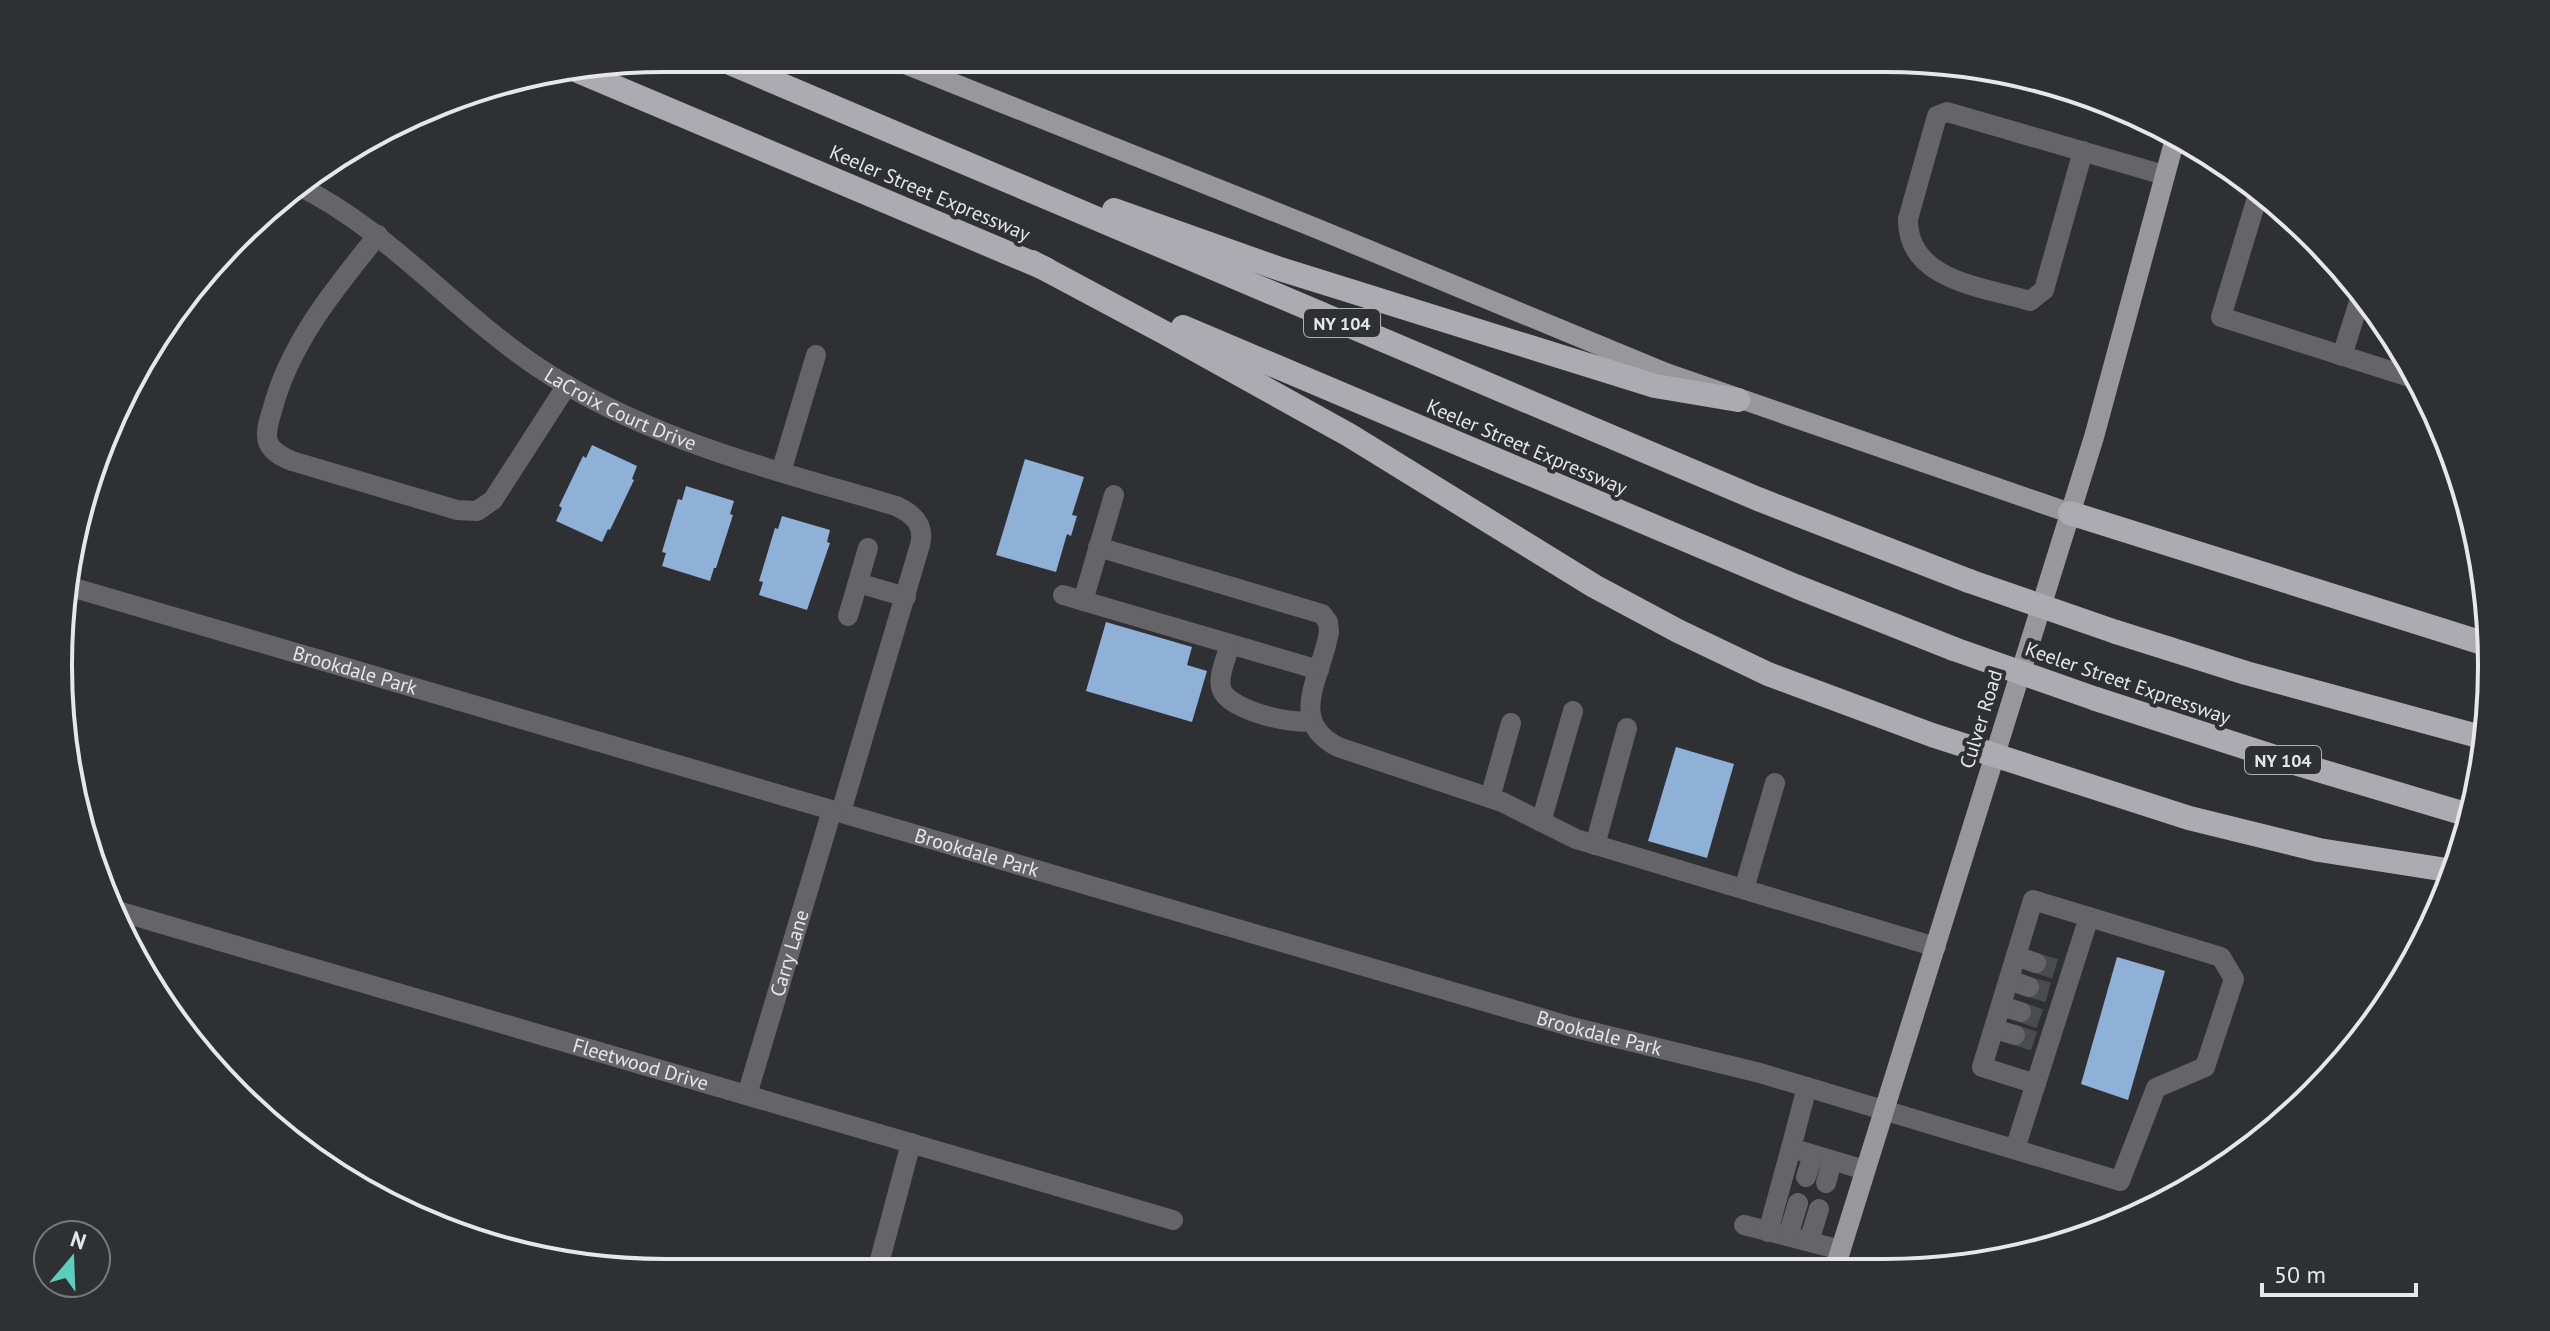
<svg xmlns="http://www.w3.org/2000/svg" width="2550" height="1331" font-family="'PT Sans',sans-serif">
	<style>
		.building { fill: #8fb0d7 }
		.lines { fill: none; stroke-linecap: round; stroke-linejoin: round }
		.minor-tunnel { stroke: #4a4b4f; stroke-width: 20; stroke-dasharray: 20 10; stroke-linecap: butt }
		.minor { stroke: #656467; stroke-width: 20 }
		.major { stroke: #98979c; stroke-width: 20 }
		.highway { stroke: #acabb1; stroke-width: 24 }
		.highway-bridge { stroke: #acabb1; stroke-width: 24 }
		.labels { text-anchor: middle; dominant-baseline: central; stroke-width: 8; stroke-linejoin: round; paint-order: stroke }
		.shield { fill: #2f3034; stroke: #afb0b3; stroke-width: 2 }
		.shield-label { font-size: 18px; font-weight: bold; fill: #e6e7ea }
		.street-label { font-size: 20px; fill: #e6e7ea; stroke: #2f3034 }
		.rim { fill: none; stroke: #e6e7ea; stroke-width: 4 }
	</style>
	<rect width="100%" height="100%" fill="#2f3034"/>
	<g class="building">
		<path d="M592 445 637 466 632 479 634 480 610 530 608 529 602 542 556 521 562 508 559 506 583 456 586 458Z"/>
		<path d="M1025 459 1084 477 1072 515 1077 516 1071 536 1067 534 1056 572 996 555Z"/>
		<path d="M686 486 734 501 730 514 733 515 716 568H714L710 581 662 566 666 553 662 552 671 522 678 499 682 500Z"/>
		<path d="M782 516 830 530 827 542 830 543 807 610 759 595 763 582 759 581 775 528 778 529Z"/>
		<path d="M1106 622 1192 647 1187 665 1207 671 1192 722 1086 691Z"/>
		<path d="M1676 747 1734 764 1707 858 1648 841Z"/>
		<path d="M2117 957 2165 971 2128 1100 2081 1084Z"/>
	</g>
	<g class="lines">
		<g class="minor-tunnel">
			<path d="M2036 963 2059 970"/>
			<path d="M2029 987 2051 993"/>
			<path d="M2021 1012 2043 1020"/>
			<path d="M2015 1035 2037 1042"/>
		</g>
		<g class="minor">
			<path d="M2083 151 2044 290 2030 301C1984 287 1907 281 1908 219L1937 116 1947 112 2164 175"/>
			<path id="s1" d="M295 184C388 229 452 309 536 366 645 439 772 469 896 506 914 514 925 525 920 545L841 812"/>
			<path d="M2260 188 2221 317 2419 380"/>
			<path d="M378 235C335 288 289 344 272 411 269 420 265 432 268 442 272 452 282 457 292 461L457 510 477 511 493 500 567 385"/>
			<path d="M2342 356 2359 302 2371 306"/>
			<path d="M781 472 816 355"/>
			<path d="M1098 547 1322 614 1328 622 1329 632C1322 676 1286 721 1338 747L1502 802 1576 839 1936 947"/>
			<path d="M858 583 906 597"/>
			<path id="s2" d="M71 587 1572 1027 1760 1073 2120 1181 2156 1088 2205 1067 2234 979 2221 957 2089 917 2015 1149"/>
			<path d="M1063 595 1319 670"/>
			<path d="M1083 601 1114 495"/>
			<path d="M848 616 868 548"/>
			<path d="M1230 644C1227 657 1218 674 1221 687 1224 709 1291 725 1310 721"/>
			<path d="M1490 798 1511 723"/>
			<path d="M1541 822 1573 711"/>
			<path d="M1595 845 1627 728"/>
			<path d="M1744 889 1775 783"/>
			<path id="s3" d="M111 909 1173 1220"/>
			<path d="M2016 956 2036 963"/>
			<path d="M2009 980 2029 987"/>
			<path d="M2001 1006 2021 1012"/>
			<path d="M1994 1029 2015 1035"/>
			<path d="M2036 1084 1982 1067 2033 900 2089 917"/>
			<path d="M1807 1087 1791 1148 1865 1170"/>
			<path id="s4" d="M747 1095 832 810"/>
			<path d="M1806 1177 1813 1155"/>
			<path d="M1826 1183 1832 1161"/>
			<path d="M1744 1225 1841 1250"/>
			<path d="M1768 1232 1791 1148"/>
			<path d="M1788 1236 1798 1203"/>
			<path d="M1809 1241 1819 1209"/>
			<path d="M877 1271 911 1143"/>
		</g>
		<g class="major">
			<path d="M890 58 1318 229 1666 373 2070 513"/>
			<path d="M1835 1268 2094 437 2176 135"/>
		</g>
		<g class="highway">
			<path d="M718 58 1758 499 1969 581"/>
			<path d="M580 72 1046 269"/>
			<path d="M1114 210 1280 269 1655 386 1738 400"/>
			<path d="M1032 262 1167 334 1349 435 1594 586 1678 631 1768 674 1932 735 2189 818 2319 850 2453 871"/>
			<path d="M1183 327 1795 586 1954 649"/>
			<path d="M2070 513 2489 645"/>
			<path d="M2116 632 2246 673 2485 738"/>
			<path d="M2096 699 2281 759 2472 816"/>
		</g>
		<g class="highway-bridge">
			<path d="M1969 581 2116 632"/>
			<path d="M1954 649 2096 699"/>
		</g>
	</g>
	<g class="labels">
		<g class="shield">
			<rect x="1304" y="309" width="76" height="28" rx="6"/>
			<rect x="2245" y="746" width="76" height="28" rx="6"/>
		</g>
		<g class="shield-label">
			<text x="1342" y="323">NY 104</text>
			<text x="2283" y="760">NY 104</text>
		</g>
		<g class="street-label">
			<text transform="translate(930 193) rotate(23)">Keeler Street Expressway</text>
			<text stroke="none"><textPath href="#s1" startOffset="398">LaCroix Court Drive</textPath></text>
			<text transform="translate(1527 447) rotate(23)">Keeler Street Expressway</text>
			<text stroke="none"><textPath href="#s2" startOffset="296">Brookdale Park</textPath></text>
			<text transform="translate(2128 683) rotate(19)">Keeler Street Expressway</text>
			<text transform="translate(1981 719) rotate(-73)">Culver Road</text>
			<text stroke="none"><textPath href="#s2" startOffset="944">Brookdale Park</textPath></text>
			<text stroke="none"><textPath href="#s4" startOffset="148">Carry Lane</textPath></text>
			<text stroke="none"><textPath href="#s2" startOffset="1592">Brookdale Park</textPath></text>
			<text stroke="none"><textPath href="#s3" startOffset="552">Fleetwood Drive</textPath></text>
		</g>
	</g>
	<path d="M0 0H2550V1331H0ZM665 72H1885A593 593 0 0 1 2478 665V666A593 593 0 0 1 1885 1259H665A593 593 0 0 1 72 666V665A593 593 0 0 1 665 72Z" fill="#2f3034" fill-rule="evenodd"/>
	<path class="rim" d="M665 72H1885A593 593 0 0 1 2478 665V666A593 593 0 0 1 1885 1259H665A593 593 0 0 1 72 666V665A593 593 0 0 1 665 72Z"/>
	<g transform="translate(72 1259) rotate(19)"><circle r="38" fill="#2f3034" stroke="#78797d" stroke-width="2"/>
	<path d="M0-6L14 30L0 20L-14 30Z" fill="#5bcebc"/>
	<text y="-12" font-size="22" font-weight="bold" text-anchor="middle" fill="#e6e7ea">N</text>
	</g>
	<path d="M2262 1283v12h154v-12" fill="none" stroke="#e6e7ea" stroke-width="4"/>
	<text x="2274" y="1283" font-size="24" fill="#e6e7ea" stroke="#2f3034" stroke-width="6" paint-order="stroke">50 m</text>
</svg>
